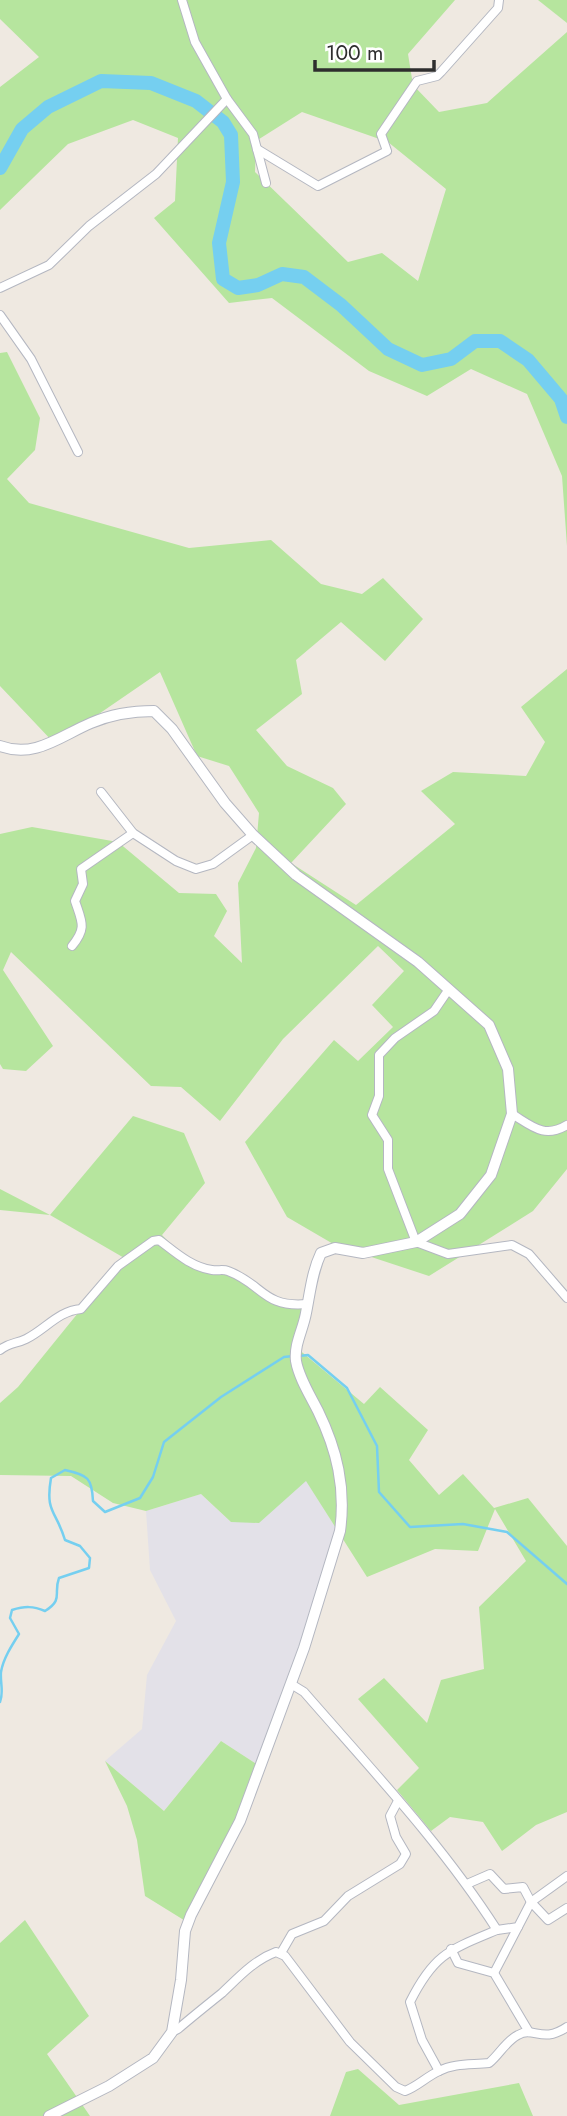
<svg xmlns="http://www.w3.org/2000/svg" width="567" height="2116" font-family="Jost,sans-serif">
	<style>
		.industrial { fill: #e3e1e8 }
		.green { fill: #b6e59e; fill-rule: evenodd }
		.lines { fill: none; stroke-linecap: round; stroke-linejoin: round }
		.stream { stroke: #75cff0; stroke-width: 2.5 }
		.river { stroke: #75cff0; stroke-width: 14 }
		.street-casing { stroke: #b4b7c1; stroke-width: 10 }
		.secondary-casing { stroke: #b4b7c1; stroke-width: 12 }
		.street { stroke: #fff; stroke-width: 8 }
		.secondary { stroke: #fff; stroke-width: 10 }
	</style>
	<rect width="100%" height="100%" fill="#efe9e1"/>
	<path class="industrial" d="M306 1480 342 1538 258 1765 221 1741 164 1811 105 1761 142 1729 147 1675 176 1621 150 1570 146 1511 201 1494 231 1522Z"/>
	<g class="green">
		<path d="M0 0H455L408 54 413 85 439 112 487 103 567 32V546L562 476 527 394 471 369 427 396 369 371 272 298 229 303 154 218 175 201 178 138 133 120 68 144 0 210V87L39 57 0 19ZM302 112 388 142 446 189 418 281 382 253 348 262 255 172 256 141Z"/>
		<path d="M538 0H567V23Z"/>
		<path d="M7 352 40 418 35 450 7 479 29 503 189 548 271 540 321 584 362 594 383 578 423 619 385 661 341 622 296 660 302 694 256 730 287 766 333 788 346 804 291 863 356 905 455 824 421 791 453 772 526 776 545 742 521 707 567 669V1169L533 1211 429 1276 335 1245 287 1217 245 1142 334 1040 358 1061 393 1027 372 1005 404 971 378 946 283 1039 220 1121 181 1087 151 1086 11 952 3 970 53 1046 26 1071 3 1069 0 1064V834L32 827 118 842 179 893 216 894 227 911 214 936 242 963 238 883 256 848 259 813 229 766 197 756 160 672 55 744 0 686V353Z"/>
		<path d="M133 1116 184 1133 205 1183 162 1235 192 1266 232 1270 281 1302H307L297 1348 364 1404 380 1387 428 1430 409 1460 439 1495 463 1474 494 1508 528 1498 567 1546V1812L536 1825 502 1851 483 1822 450 1817 431 1831 397 1790 419 1768 358 1699 384 1678 427 1723 441 1680 484 1669 479 1607 526 1561 495 1509 478 1551 435 1549 367 1577 306 1481 259 1523 231 1522 201 1494 146 1511 113 1503 71 1476 0 1475V1403L18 1387 78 1313 126 1259 50 1215 0 1210V1189L50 1215Z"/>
		<path d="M221 1741 258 1765 230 1847 187 1922 145 1896 137 1840 127 1806 105 1761 164 1811Z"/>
		<path d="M25 1920 89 2016 47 2054 90 2116H0V1943Z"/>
		<path d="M358 2069 399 2105 519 2083 533 2116H330L346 2072Z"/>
	</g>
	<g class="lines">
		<g class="stream">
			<path d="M299 1356 308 1355 347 1388 377 1446 379 1492 410 1527 463 1524 507 1532 567 1584"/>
			<path d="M0 1702C4 1692 0 1683 1 1672 3 1659 12 1645 19 1634L10 1618 12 1610C25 1606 33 1606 45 1611 64 1599 53 1594 59 1578L89 1568 90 1558 80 1546 65 1540C56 1510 45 1513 51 1478L65 1470C88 1475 92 1478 93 1501L105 1512 140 1498 153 1477 164 1442 221 1397 284 1357 293 1356"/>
		</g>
		<path class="river" d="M0 168 22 129 48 107 101 81 151 83 196 101 223 122 231 135 233 182 219 243 223 279 238 288 258 285 282 274 304 277 341 305 388 349 422 365 451 359 475 341H500L528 360 561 399 567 417"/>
		<g class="street-casing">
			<g id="street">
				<path d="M227 99 253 134 266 183"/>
				<path d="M257 149 318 186 387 151 381 134 417 81 437 76 441 72 498 8 499 0"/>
				<path d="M0 288 49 265 89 226 156 174 227 99 195 42 182 0"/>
				<path d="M0 315 31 359 78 452"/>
				<path d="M101 792 133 833 176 861 196 869 213 864 253 835"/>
				<path d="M72 946C87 928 82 922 75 901L83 884 81 869 133 833"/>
				<path d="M449 989 434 1011 395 1038 379 1055V1096L372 1115 388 1140V1169L416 1242 448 1254 512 1245 529 1254 567 1298"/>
				<path d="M512 1114C532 1126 544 1139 567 1125"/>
				<path d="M0 1350C10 1342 16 1344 26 1339 46 1329 58 1311 81 1309L118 1266 153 1241 159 1240C175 1252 191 1267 212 1270 218 1271 223 1269 228 1271 263 1284 263 1308 307 1304"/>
				<path d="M291 1684 304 1692C371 1769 442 1844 497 1930 449 1950 434 1954 410 2002L422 2040 439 2071"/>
				<path d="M467 1884 490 1874 504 1889 523 1887 531 1902 548 1920 567 1908"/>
				<path d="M497 1930 518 1927 531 1902 567 1876"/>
				<path d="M451 1949 458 1963 494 1973 529 2032"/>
				<path d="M281 1953 292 1934 324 1921 348 1896 400 1864 406 1854 396 1837 390 1816 398 1801"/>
				<path d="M494 1973 518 1927"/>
				<path d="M172 2032 178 2029C192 2017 207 2005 222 1993 238 1978 254 1960 276 1952L285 1956 350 2042 396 2087 405 2091C418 2086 426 2077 439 2071 454 2063 472 2065 489 2063 499 2055 506 2041 518 2035 534 2026 542 2044 567 2027"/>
			</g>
		</g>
		<g class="secondary-casing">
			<path id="secondary" d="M0 746C35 759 60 736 91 723 112 714 132 711 154 711L172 729 225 803 253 835 296 875 418 962 489 1025 508 1069 512 1114 491 1175 460 1214 416 1242 363 1253 335 1248 321 1253C312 1272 310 1293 306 1313 303 1330 294 1344 296 1361 299 1378 310 1395 318 1411 337 1450 346 1488 340 1531L304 1648 240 1821 191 1915 185 1931 181 1980 172 2032 153 2058 109 2086 49 2116"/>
		</g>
		<use href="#street" class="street"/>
		<use href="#secondary" class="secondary"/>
	</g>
	<path d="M315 60v10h119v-10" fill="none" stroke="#2e2e2e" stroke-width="3.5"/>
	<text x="326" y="60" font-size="21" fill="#2e2e2e" stroke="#ffffff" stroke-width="5" paint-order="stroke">100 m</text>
</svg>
